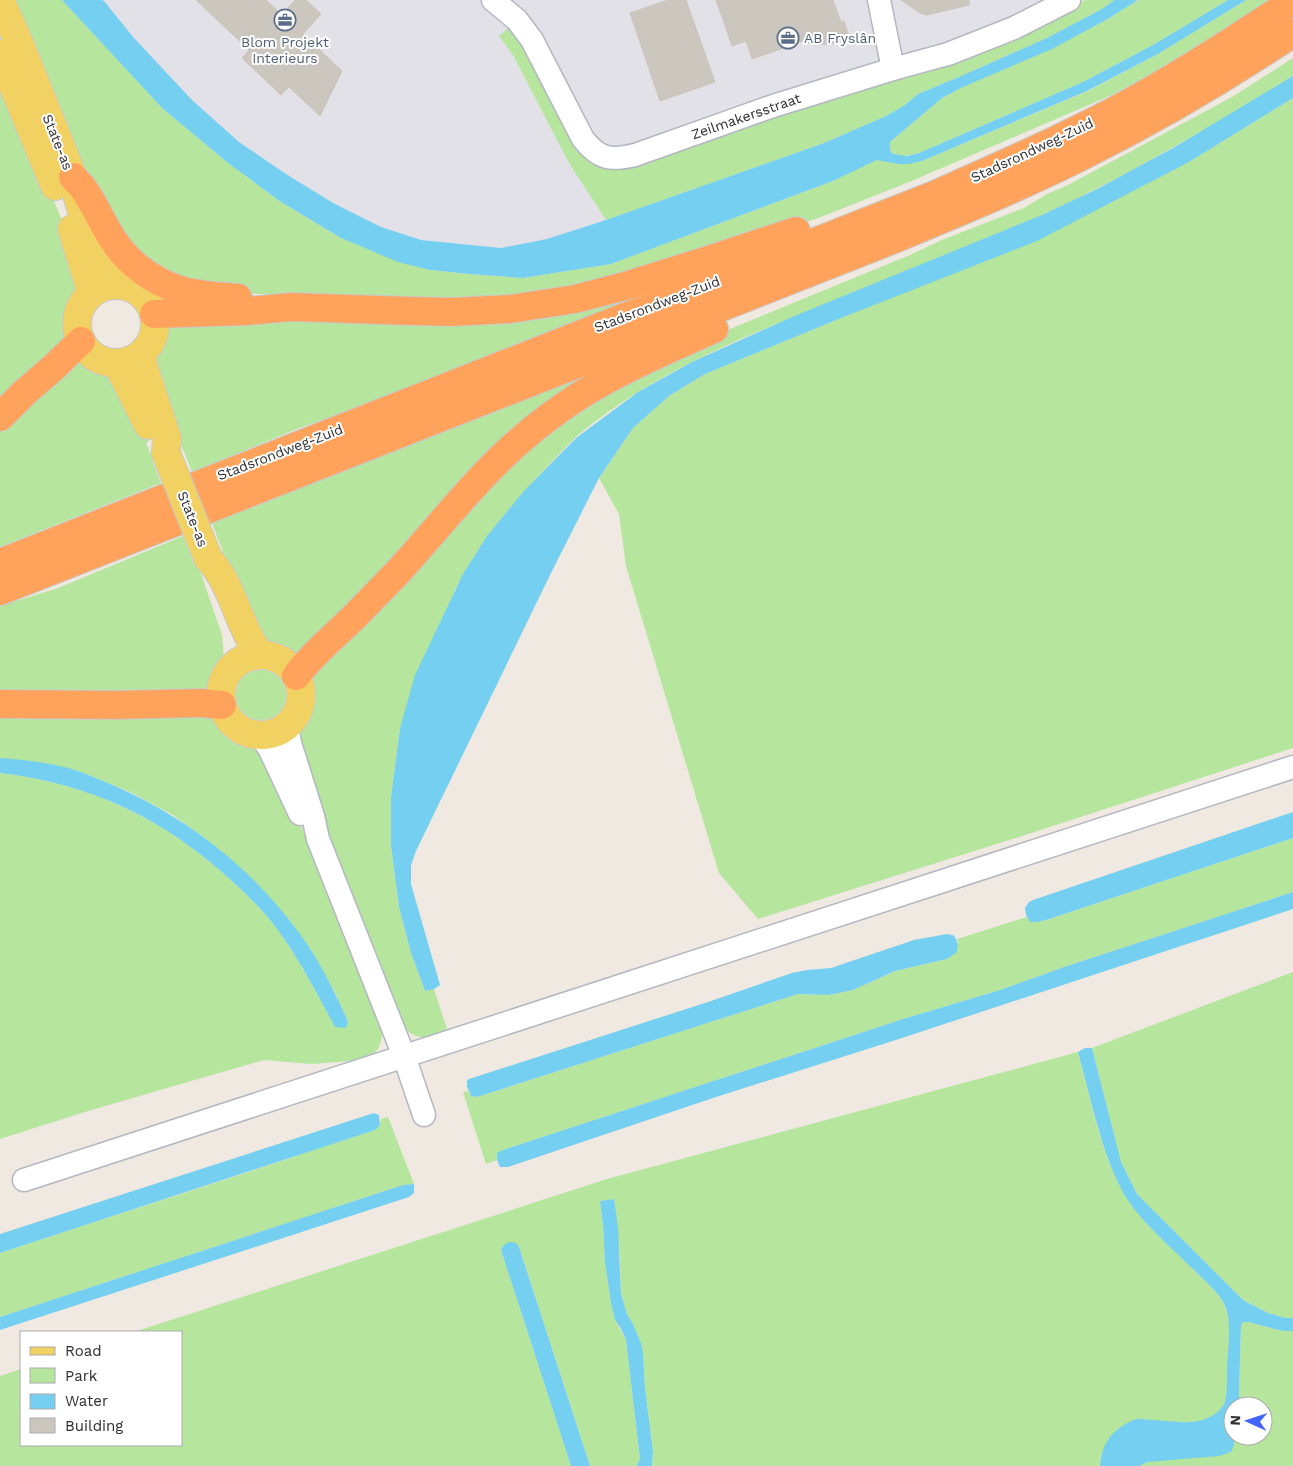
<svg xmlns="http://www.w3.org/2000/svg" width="1293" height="1466" font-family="'Work Sans',sans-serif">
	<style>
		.industrial { fill: #e3e1e8 }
		.green { fill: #b6e59e }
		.water { fill: #75cff0 }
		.building { fill: #cbc7bf; stroke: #cbc5ba }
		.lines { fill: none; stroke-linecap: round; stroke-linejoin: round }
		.minor-casing { stroke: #b4b7c1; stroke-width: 25 }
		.major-casing { stroke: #c9c9c9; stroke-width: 30 }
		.highway-casing { stroke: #c9c9c9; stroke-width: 30 }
		.minor { stroke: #fff; stroke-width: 22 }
		.major { stroke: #f2d163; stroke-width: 28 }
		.highway { stroke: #ffa35c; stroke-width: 28 }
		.major-bridge-casing { stroke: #c9c9c9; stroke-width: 30; stroke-linecap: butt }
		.major-bridge { stroke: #f2d163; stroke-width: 28 }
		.labels { text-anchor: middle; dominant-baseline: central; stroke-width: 4; stroke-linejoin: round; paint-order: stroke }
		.service-label { font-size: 14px; fill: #4e5e75; stroke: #fff; text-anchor: start }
		.street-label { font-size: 14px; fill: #2e2e2e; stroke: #fff }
	</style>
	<rect width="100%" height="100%" fill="#efe9e1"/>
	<path class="industrial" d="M79 0H1127L615 241 453 260 314 209Z"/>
	<g class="green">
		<path d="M11 0H62L162 108 228 163 281 202 341 238 430 270 469 274 523 278 611 264 833 181 877 159 898 164 922 161 1088 91 1158 54 1246 0H1273C1218 35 1164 70 1105 98L914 180 821 217 731 247 623 280 494 304 259 294 221 291 159 273 98 204Z"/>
		<path d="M1085 0H1115L1100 10 1047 38 959 77 918 94 905 105 886 116 824 143 606 220 569 163 513 55 499 36 511 26 603 166 1068 10Z"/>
		<path d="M1138 0H1228L1153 45 1083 82 919 153C909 155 897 160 890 150V142L942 98 963 87 1106 20Z"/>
		<path d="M1293 58V76C1211 126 1129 176 1042 215 976 244 909 271 842 298 749 334 653 372 576 437 565 447 555 459 544 470 508 508 479 544 455 590L400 728 391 797V846L399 907 411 953 425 991 434 989 448 1032C429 1037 419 1043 403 1027L321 818 299 737 300 730 310 711 312 702V682L316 671 516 454 659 358 910 255 942 240 1024 208 1047 194 1068 185 1232 97Z"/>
		<path d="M0 70 68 235 78 288 68 309 65 338 0 409Z"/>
		<path d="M1293 98V748L1019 837 758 919 719 873 626 566 619 514 599 478 633 428 669 396 705 374 841 318 1189 162Z"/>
		<path d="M708 272 375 402 299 428 192 472 182 447 178 448 157 380 156 356 161 346 159 345 163 331V322L216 318 358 322Z"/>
		<path d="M79 355 84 361 96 367 95 370 107 374 112 378 142 427 149 441 146 443 151 454H155L156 457 152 459 161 483 0 547V427Z"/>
		<path d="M593 371 400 563 293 658 282 652V649L272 645 262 637 219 554 223 552 212 523 352 468 417 439Z"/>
		<path d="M183 536 194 564 197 562 223 638 222 639C225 654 223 659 218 673L219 674 214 688 213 696 0 698V606L58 588Z"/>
		<circle cx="261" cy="695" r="25"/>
		<path d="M0 711 132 712 214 717 232 736 258 749 294 812 308 841 383 1033 379 1047 374 1054 361 1060 312 1064 264 1060 88 1111 0 1139V773C92 784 165 819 233 882 249 897 265 912 277 929 300 960 317 994 335 1027L348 1021 333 989 307 945 289 921 205 838 171 814 130 792 78 771 55 766 0 758Z"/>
		<path d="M1293 838V892L1067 966 1000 990 903 1019 503 1150 497 1154V1160L486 1164 463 1092 468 1091 471 1096 477 1097 798 994 829 995 853 990 895 971 947 959 958 943 957 939 1027 917 1030 922 1046 920Z"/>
		<path d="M1293 972V1318H1285L1268 1313 1243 1300 1137 1194 1121 1162 1092 1048Z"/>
		<path d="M1078 1052C1091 1100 1100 1152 1125 1195 1129 1202 1134 1208 1139 1213 1157 1235 1178 1254 1197 1273 1208 1284 1223 1296 1227 1312 1232 1330 1228 1356 1227 1376 1227 1384 1228 1399 1223 1406 1208 1431 1163 1421 1138 1419L1101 1455 1100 1466H652L653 1452 645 1388 643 1353 633 1324 627 1314 621 1294 620 1258 614 1199 600 1201 603 1225 605 1263 611 1303 615 1320 626 1340 640 1459 637 1466H590L519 1247 516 1243 503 1246 501 1250 571 1466H0V1376L21 1369V1445H181V1332H134L607 1179Z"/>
		<path d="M388 1117 414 1184 403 1185 0 1317V1253L291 1158 380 1125 381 1119Z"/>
		<path d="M1243 1322H1248L1283 1331H1293V1466H1140L1147 1462 1234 1445 1233 1436H1263V1406H1240L1239 1393 1241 1326Z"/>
	</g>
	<g class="water">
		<path d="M62 0H102L104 1 134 38 192 100 239 142 286 174 333 203 381 227 421 240 501 248 547 239 606 220 824 143 886 116 905 105 918 94 959 77 1047 38 1100 10 1115 0H1138L1106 20 1052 49 963 87 942 98 890 142V150L893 154 907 156 919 153 1083 82 1153 45 1228 0H1246L1158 54 1087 91 922 161 908 164H898L877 160 833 181 611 264 523 278 469 274 430 270 398 262 341 238 281 202 228 163 162 108Z"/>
		<path d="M1293 76V98L1189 162 1037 241 841 318 705 374 669 396 633 428 599 478 550 575 416 851 411 865V884L440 985 434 989 425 991 411 953 399 907 391 846V797L400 728 415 675 463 574 487 536 523 492 576 438 638 392 692 362 792 317 1042 215 1097 189 1173 148Z"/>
		<path d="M0 758C26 760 54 763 78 771 87 774 95 778 103 781 185 814 257 871 307 944 323 968 336 995 348 1021L347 1025 345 1028 335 1027C317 994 300 960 277 929 265 912 249 897 233 882 165 819 92 784 0 773Z"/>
		<path d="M1293 812V838L1046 920 1037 922H1030L1026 915 1025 908 1029 902 1033 900Z"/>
		<path d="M1293 892V909L902 1038 716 1097 508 1167H500L497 1160V1153L503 1150 903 1019 1000 990 1067 966Z"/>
		<path d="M947 934 953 935C958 940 958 944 957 952L947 959 895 971 853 990 829 995 798 994 477 1097 471 1096 467 1087V1081L469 1079 708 1002 792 973 807 970 831 968 914 940Z"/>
		<path d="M1085 1048H1092L1121 1162 1137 1194 1243 1300 1268 1313 1285 1318H1293V1331H1283L1248 1322H1243L1241 1326 1239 1393 1240 1406H1233L1234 1445 1231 1452 1219 1456 1147 1462 1140 1466H1100C1101 1451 1106 1439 1117 1430 1123 1425 1129 1421 1137 1419 1142 1418 1147 1420 1152 1420 1176 1421 1206 1429 1223 1406 1228 1399 1227 1375 1227 1365 1228 1348 1231 1329 1227 1312 1224 1297 1208 1284 1198 1274 1175 1251 1141 1222 1125 1196 1101 1153 1091 1099 1078 1052Z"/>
		<path d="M374 1113 379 1115 380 1125 375 1130 0 1253V1234Z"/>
		<path d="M414 1184V1193L409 1197 0 1330V1317L403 1185Z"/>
		<path d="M614 1199 618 1227 621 1294 627 1314 633 1324 641 1343 643 1353 645 1388 653 1452 652 1466H637L640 1459 626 1340 621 1329 615 1320 611 1303 605 1263 603 1225 600 1201Z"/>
		<path d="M511 1242 516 1243 519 1247 590 1466H571L501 1250C503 1245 505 1243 511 1242Z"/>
	</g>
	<g class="building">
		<path d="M196 0H266L282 15 295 0H306L321 14 303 34 342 71 320 116 289 87 281 95 242 58 249 50Z"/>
		<path d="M668 0H686L715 82 660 101 630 13Z"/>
		<path d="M716 0H833L841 22 844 21 849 36 832 44 813 45 804 41 752 59 746 41 732 46Z"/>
		<path d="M901 0H969V5L927 15 920 13Z"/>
	</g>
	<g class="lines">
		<g class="minor-casing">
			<g id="minor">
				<path d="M493 0 517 20 532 40 583 139C599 159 610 161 635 155L773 106 893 69 948 54 1014 28 1069 0"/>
				<path d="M879 0 893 69"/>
				<path d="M287 725 290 743 313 816 318 839 404 1056 424 1115"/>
				<path d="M260 735 270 750 300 814"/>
				<path d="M24 1180 1293 767"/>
			</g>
		</g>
		<g class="major-casing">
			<g id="major">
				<path d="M0 0 20 45 73 177C80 215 97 250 114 284"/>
				<path d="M0 54 55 186"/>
				<path d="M72 229 89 284 90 294"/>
				<circle cx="116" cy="324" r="39"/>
				<path d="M142 354 143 365 167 438 166 453"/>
				<path d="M117 363 148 425"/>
				<path d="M208 558C214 565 220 573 224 581 237 605 243 632 260 655"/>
				<circle cx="261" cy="695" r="40"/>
			</g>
		</g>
		<g class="highway-casing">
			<g id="highway">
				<path d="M73 177C77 182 82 186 85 191 96 207 103 225 114 241 128 263 153 281 177 289 196 296 218 296 238 298"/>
				<path d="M154 314 248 311 291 307 411 311 451 312 510 309 575 299 625 286 705 261 796 231"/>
				<path d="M0 417 24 393 54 367 81 341"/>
				<path d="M0 563 937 194C1001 165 1067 137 1129 103 1185 72 1239 37 1293 1"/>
				<path d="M0 591 892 240C957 213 1023 186 1086 154 1158 118 1227 77 1293 33"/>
				<path d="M296 676C313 653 335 636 355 616 369 602 383 587 397 573 433 534 465 492 504 455 531 429 568 401 601 383 637 362 676 346 714 329"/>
				<path d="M0 704 116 705 201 703 222 705"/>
			</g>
		</g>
		<use href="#minor" class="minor"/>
		<use href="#major" class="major"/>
		<use href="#highway" class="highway"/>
		<g class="major-bridge-casing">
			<path id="major-bridge" d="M166 453 208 558"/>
		</g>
		<use href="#major-bridge" class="major-bridge"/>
	</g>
	<defs>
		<g id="office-ring" transform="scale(1.125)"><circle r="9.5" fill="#fff" stroke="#5c6f8a" stroke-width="1.5"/><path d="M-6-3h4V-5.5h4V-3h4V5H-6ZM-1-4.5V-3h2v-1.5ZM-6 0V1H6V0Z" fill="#5c6f8a"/></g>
	</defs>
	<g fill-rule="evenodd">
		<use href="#office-ring" x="285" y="20"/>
		<use href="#office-ring" x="788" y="38"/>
	</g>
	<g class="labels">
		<g class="service-label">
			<text x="804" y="38">AB Fryslân</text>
			<text x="285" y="42" text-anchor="middle">Blom Projekt<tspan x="285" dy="16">Interieurs</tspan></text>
		</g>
		<g class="street-label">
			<text transform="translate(746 116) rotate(-19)">Zeilmakersstraat</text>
			<text transform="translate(58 142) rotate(68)">State-as</text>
			<text transform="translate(1032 150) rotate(-25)">Stadsrondweg-Zuid</text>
			<text transform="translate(657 304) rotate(-21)">Stadsrondweg-Zuid</text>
			<text transform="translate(280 452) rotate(-21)">Stadsrondweg-Zuid</text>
			<text transform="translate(193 519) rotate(68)">State-as</text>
		</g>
	</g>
	<rect x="20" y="1331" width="162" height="115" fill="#ffffff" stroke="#ababab"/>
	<rect x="30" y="1347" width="25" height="8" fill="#f2d163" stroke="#ababab"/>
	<text x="65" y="1356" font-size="15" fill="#2e2e2e">Road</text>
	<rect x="30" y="1368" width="25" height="15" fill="#b6e59e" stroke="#ababab"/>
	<text x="65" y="1381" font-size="15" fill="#2e2e2e">Park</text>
	<rect x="30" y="1394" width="25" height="15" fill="#75cff0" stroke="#ababab"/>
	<text x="65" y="1406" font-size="15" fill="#2e2e2e">Water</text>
	<rect x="30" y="1418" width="25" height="15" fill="#cbc7bf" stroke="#ababab"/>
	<text x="65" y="1431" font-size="15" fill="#2e2e2e">Building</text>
	<g transform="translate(1248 1421) rotate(273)"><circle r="24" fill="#ffffff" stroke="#ababab"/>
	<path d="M0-4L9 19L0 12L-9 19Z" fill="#4264fb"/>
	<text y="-8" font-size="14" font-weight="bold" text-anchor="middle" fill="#2e2e2e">N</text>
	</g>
</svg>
